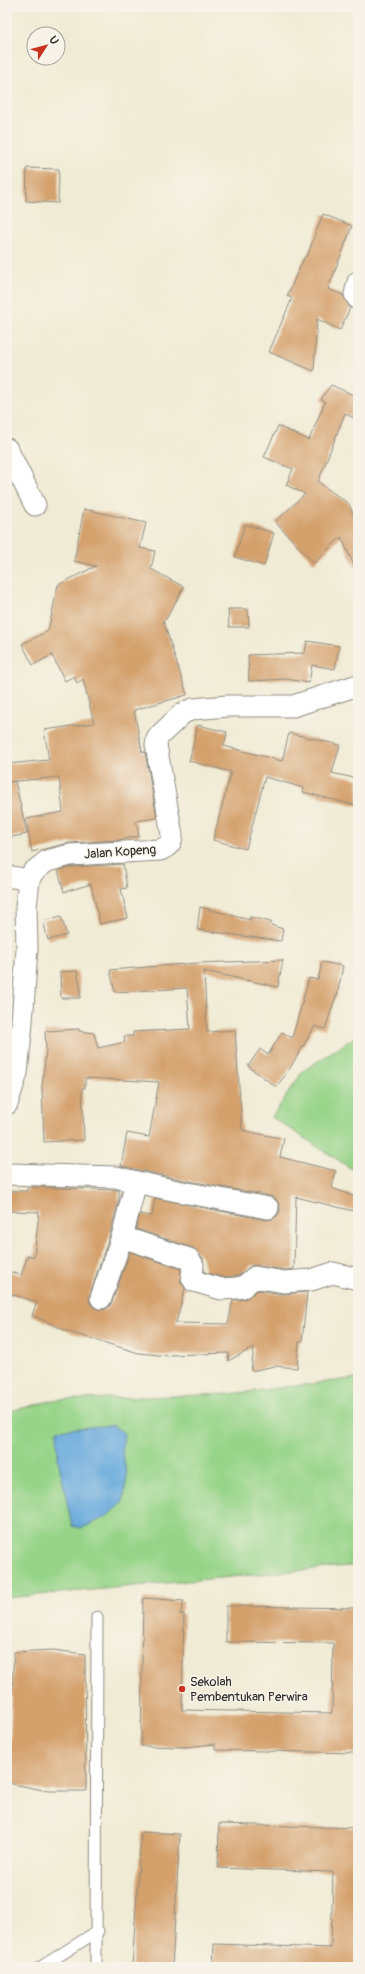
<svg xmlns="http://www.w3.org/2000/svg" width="365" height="1974" font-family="Pangolin,sans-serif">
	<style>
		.green { fill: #97d489; stroke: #61805a }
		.water { fill: #69aadd; stroke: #4a6a84 }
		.building { fill: #d4a06c }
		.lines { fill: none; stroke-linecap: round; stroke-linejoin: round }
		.service-casing { stroke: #8e8b80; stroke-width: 13 }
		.minor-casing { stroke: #8e8b80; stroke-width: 23 }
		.service { stroke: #fff; stroke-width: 11 }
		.minor { stroke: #fff; stroke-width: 21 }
		.poi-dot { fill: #c8321e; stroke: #f7f3e8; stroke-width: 1.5 }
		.labels { text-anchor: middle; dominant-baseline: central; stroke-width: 3; stroke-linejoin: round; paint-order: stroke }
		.street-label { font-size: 13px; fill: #2b2b2b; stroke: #f7f3e8 }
		.poi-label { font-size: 13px; fill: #2b2b2b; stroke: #f7f3e8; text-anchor: start }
	</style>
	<rect width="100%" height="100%" fill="#f7f3e8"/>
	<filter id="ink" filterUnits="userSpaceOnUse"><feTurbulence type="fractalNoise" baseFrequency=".025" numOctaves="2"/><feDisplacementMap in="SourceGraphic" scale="8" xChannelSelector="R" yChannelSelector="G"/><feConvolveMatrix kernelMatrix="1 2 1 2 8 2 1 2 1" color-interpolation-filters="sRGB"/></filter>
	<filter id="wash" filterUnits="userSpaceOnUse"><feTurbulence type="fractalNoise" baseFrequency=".012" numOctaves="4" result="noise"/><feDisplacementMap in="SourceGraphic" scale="16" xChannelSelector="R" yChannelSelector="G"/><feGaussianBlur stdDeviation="0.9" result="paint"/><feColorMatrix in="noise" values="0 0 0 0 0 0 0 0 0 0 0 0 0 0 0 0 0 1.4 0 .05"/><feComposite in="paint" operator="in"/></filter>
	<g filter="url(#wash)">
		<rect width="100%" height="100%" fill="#f0ebd4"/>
		<g class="green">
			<path d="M358 1035V1173L272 1117 303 1071Z"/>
			<path d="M358 1378V1565L7 1598V1412L54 1400 230 1394Z"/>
		</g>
		<path class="water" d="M112 1425 124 1433 122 1452 127 1476 123 1502 106 1517 82 1528 72 1526 58 1459 57 1430Z"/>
		<g id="blocks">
			<g class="building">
				<path d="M27 168 59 169 58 203 26 201Z"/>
				<path d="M323 214 352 226 328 289 343 295 350 308 340 330 317 319 314 371 269 352 292 298 287 296 305 256H307Z"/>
				<path d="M331 385 358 397V421L345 413 318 482 349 504 358 526V574L341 537 314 563 275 522 305 494 286 485 293 469 264 457 278 426 309 440 325 402 321 399Z"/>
				<path d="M84 509 146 523 140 548 155 551 151 569 184 587 166 619 163 620 187 695 134 710 142 752H145L157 818 136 821 139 836 119 840 69 843 32 852 26 819 63 812 59 777 7 782V764L49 760 44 730 94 723 83 679 77 683 74 676 65 681 52 655 33 665 22 644 48 631 58 585 96 566 74 561Z"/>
				<path d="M245 524 274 533 264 566 235 557Z"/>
				<path d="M228 609H248L249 627H229Z"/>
				<path d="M307 641 339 646 335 669 312 665 309 683 287 679 249 681 248 655 305 653Z"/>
				<path d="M198 725 227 732 224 746 282 761 289 733 340 745 332 773 358 779V806L303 792 304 788 265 777 246 849 213 840 231 772 189 761Z"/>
				<path d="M15 781 27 834 7 838V782Z"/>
				<path d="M123 864 127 888 121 889 128 918 100 924 91 884 64 892 58 870 72 867Z"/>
				<path d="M200 907 250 920V917L271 922V925L283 929 281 941 197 930Z"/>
				<path d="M61 916 67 935 48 940 43 921Z"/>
				<path d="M283 960 278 987 204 971 207 1032 235 1030 242 1130 284 1139 280 1157 336 1171 332 1188 358 1198V1212L296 1197 294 1269 285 1270 252 1265 238 1276 222 1277 204 1272 203 1258 193 1248 136 1229 140 1214 152 1216 155 1198 266 1220 272 1219 277 1216 280 1211 279 1204 276 1199 270 1196 179 1179 121 1166 127 1133 149 1137 159 1082 85 1078V1088H82L84 1140 44 1142 42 1087 46 1050 45 1031 79 1029V1031L94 1033 98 1048 125 1042 124 1036H133V1032L190 1029 187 988 115 992 110 970 198 963Z"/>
				<path d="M322 962 343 966 337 996H336L325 1029 315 1026 287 1073 276 1087 248 1066 260 1049 268 1055 282 1032 292 1038 309 978 318 980Z"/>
				<path d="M77 971 80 985V998H61L60 972Z"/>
				<path d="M28 1187 119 1190V1199L110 1234 90 1294 89 1301 92 1306 97 1309 104 1310 109 1307 112 1302 130 1252 181 1269V1282L185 1288 176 1323 228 1324 233 1300 245 1299 258 1290 282 1294 307 1292 302 1342H299L297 1368 275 1366 251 1371 254 1347 228 1361 229 1353 169 1355V1356L139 1353 69 1332 32 1315 37 1302 7 1293V1271L21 1275 28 1255 34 1257 39 1212 7 1211V1191H27Z"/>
				<path d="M143 1598 184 1601 180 1614H184L182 1710 332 1713 333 1643 226 1642V1606L358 1608V1753L215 1750V1744L185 1747 141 1746Z"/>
				<path d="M52 1650 85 1654 86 1791H48L8 1783 14 1652Z"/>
				<path d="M219 1824 358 1828V1967H213L214 1944 331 1948 333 1872 218 1868Z"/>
				<path d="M141 1832 180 1834 172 1967H132Z"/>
			</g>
		</g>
	</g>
	<g filter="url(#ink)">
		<use href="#blocks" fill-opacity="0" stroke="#8e8b80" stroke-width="1"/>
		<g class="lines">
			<g class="service-casing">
				<g id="service">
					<path d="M41 1967 98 1931"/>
					<path d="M96 1967 97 1617"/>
				</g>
			</g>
			<g class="minor-casing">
				<g id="minor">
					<path d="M358 282 355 294 358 299"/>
					<path d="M7 449 35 505"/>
					<path d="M7 876 29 880"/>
					<path d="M7 1104 17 1073 22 1023 27 949 26 907 29 880 33 872 47 861 70 855 160 850C168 847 172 843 172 835L156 745 157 739 160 735 183 713 193 709 228 706H293L358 685"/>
					<path d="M7 1174 116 1177 136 1182 122 1237 101 1298"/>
					<path d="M136 1182 177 1191 268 1208"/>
					<path d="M122 1237 189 1259 193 1265 192 1277 194 1281 221 1289 236 1288 243 1287 255 1277 284 1282 311 1280 333 1273 358 1279"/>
				</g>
			</g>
			<use href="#service" class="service"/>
			<use href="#minor" class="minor"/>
		</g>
	</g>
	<circle class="poi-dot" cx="182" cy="1689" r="4"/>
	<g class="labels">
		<g class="street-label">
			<text transform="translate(120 852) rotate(-4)">Jalan Kopeng</text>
		</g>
		<g class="poi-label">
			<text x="190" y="1682">Sekolah<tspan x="190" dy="15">Pembentukan Perwira</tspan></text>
		</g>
	</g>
	<rect width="365" height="1974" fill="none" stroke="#f7f3e8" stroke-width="24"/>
	<g transform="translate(46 46) rotate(54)"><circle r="19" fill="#f7f3e8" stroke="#a5a39c"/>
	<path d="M0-3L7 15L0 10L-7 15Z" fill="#c8321e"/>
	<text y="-6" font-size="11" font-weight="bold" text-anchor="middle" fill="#2b2b2b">U</text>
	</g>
</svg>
